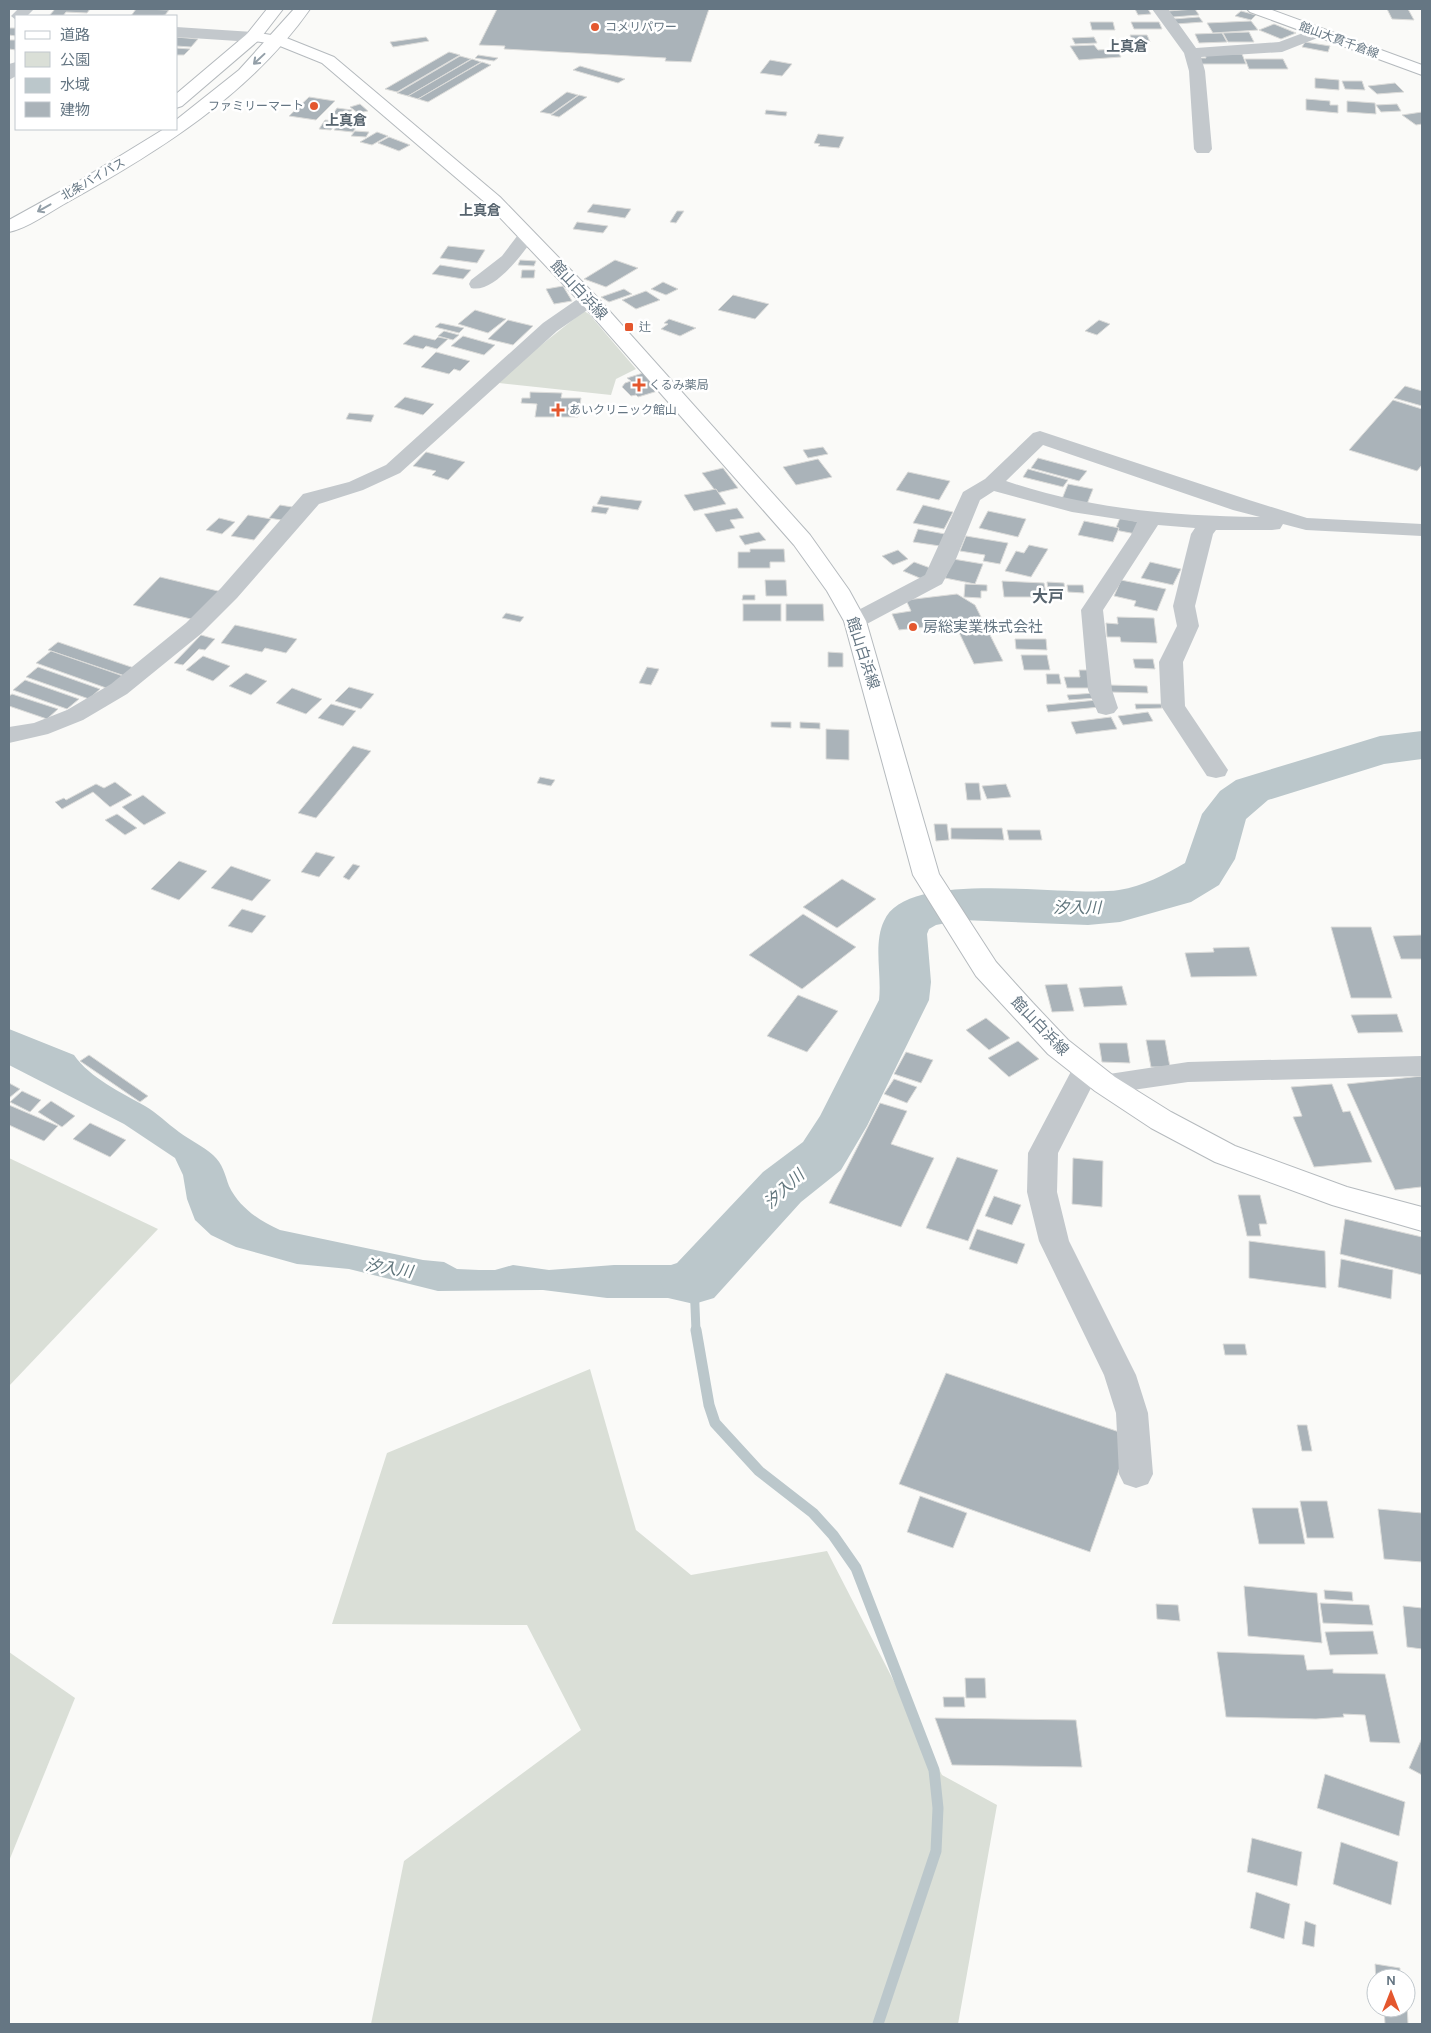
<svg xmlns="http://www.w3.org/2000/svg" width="1431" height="2033" font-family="Karla,'Noto Sans JP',sans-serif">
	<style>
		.green { fill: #dadfd7 }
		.water { fill: #bbc7cb }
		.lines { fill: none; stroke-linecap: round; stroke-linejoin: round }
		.stream-far1 { stroke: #bbc7cb; stroke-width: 9 }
		.stream { stroke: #bbc7cb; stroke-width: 11 }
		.river { fill: #bbc7cb; fill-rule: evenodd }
		.building { fill: #aab3b9; stroke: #dcdcda }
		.major-casing { stroke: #b5babe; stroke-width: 2 }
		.highway-casing { stroke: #b4b9bd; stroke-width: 2 }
		.minor { fill: #c3c8cc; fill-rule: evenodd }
		.major { fill: #fff; fill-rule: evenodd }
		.highway { fill: #fff; fill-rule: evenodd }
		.oneway { stroke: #939fa8 }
		.poi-dot { fill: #e4572e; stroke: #fff; stroke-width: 2 }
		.labels { text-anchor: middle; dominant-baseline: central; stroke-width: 5; stroke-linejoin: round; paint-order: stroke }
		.far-poi-label { font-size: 12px; fill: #657683; stroke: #fff; text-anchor: start }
		.far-street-label { font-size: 12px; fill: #657683; stroke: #fff }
		.far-neighbourhood-label { font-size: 14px; font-weight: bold; fill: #57646e; stroke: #fff }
		.street-label { font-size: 15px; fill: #657683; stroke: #fff }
		.poi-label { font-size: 15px; fill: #657683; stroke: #fff; text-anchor: start }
		.neighbourhood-label { font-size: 16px; font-weight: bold; fill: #57646e; stroke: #fff }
		.water-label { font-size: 16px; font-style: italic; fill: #60757c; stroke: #fff }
	</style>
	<rect width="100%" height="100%" fill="#fafaf8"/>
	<g class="green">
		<path d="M584 311 589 314 636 369 616 379 611 395 499 383 526 357Z"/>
		<path d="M9 1158 158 1229 9 1386Z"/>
		<path d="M590 1369 636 1530 691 1575 827 1551 942 1775 997 1805 958 2024H371L404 1861 581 1730 527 1625 332 1624 387 1453Z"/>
		<path d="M9 1652 75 1698 9 1861Z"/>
	</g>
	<path class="water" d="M9 1029 74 1055C90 1078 122 1093 145 1106 157 1113 167 1123 179 1132 190 1140 203 1146 213 1155 223 1164 225 1175 229 1186 239 1207 259 1221 280 1230L423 1260 444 1262 457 1269 479 1270H495L513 1265 549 1270 614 1265H685L698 1261 738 1237 728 1258 713 1270 700 1288 685 1298H607L543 1290 438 1291 349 1269 297 1264 236 1247 211 1235 195 1220 187 1199 183 1175 175 1158 124 1124 9 1065Z"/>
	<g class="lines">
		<path class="stream-far1" d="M694 1282 696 1331"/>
		<path class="stream" d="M696 1330 709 1405 715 1423 759 1471 813 1513 833 1535 856 1568 934 1770 938 1808 936 1851 878 2024"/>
		<path class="river" d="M1422 731V759L1384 764 1268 800 1246 819 1235 859 1219 885 1191 902 1120 922 1088 925 962 920 936 925 929 929 927 934 931 982 929 1000 867 1126 841 1170 801 1202 714 1298 694 1304 668 1298 660 1282 668 1266 677 1263 763 1172 803 1142 820 1116 879 1000C882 975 873 944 884 921 907 867 1067 898 1119 890 1144 886 1164 875 1185 863L1202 814 1220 791 1236 780 1380 736Z"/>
	</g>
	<g class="building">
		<path d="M55 9H90L87 13 66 12 63 16H49Z"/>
		<path d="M136 9H144L169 10 165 15 160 16H131Z"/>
		<path d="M497 9H709L691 62 665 61 666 58 504 49 505 46 479 45Z"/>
		<path d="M1135 9H1148L1151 14 1138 15Z"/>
		<path d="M1195 9 1199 15 1173 17 1168 11Z"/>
		<path d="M1387 9H1408L1414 20 1392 19Z"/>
		<path d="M1241 11 1256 15 1251 20 1235 16Z"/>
		<path d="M1199 17 1203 22 1176 24 1173 19Z"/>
		<path d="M1251 21 1258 30 1213 33 1207 23Z"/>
		<path d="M1090 22H1113L1115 30H1092Z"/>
		<path d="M1131 22H1159L1162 29H1134Z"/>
		<path d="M1274 24 1296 33 1281 39 1259 30Z"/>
		<path d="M9 28H16V36L9 35Z"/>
		<path d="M1249 32 1254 42H1228L1223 33Z"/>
		<path d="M1222 33 1227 42 1199 43 1195 34Z"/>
		<path d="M1130 35H1147L1150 42H1133Z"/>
		<path d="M176 37 198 39 191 47 176 46Z"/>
		<path d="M426 37 429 41 393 47 390 42Z"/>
		<path d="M1094 37 1097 43 1075 44 1072 38Z"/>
		<path d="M9 40H16V50L9 49Z"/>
		<path d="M1305 42 1330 46 1328 52 1302 47Z"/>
		<path d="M1094 45 1098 50 1116 49 1121 57 1079 60 1070 46Z"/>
		<path d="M176 48 190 49 184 55H176Z"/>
		<path d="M449 52 460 55 397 92 385 89Z"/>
		<path d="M1205 54H1242L1246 64H1201L1198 58H1206Z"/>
		<path d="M478 55 498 58 494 61 475 58Z"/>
		<path d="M460 56 471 59 408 96 397 93Z"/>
		<path d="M472 59 481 62 418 99 408 96Z"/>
		<path d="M1245 59H1283L1288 69H1249Z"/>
		<path d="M770 60 792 64 782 76 760 73Z"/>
		<path d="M482 62 491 65 428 102 418 99Z"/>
		<path d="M580 66 625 79 618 83 573 70Z"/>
		<path d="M1315 78 1339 80V90L1315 88Z"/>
		<path d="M1342 81H1362L1365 90 1345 89Z"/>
		<path d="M1395 83 1404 92 1377 94 1368 86Z"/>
		<path d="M567 92 578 95 551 114 540 112Z"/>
		<path d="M579 95 587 97 559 117 551 115Z"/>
		<path d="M309 97 335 101 316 120 289 116Z"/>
		<path d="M1306 99 1330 101V105H1338V113L1306 110Z"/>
		<path d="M1347 101 1375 103 1376 114 1347 112Z"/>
		<path d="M360 104 368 111 358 113 350 107Z"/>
		<path d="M1397 104 1401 111 1381 112 1376 105Z"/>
		<path d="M337 108 352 110 348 116 333 114Z"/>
		<path d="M766 110 787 112 786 116 765 114Z"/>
		<path d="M1422 112V124L1416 125 1402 115Z"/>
		<path d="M325 120 337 121 331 130 319 129Z"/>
		<path d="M339 123 358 125 353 132 334 130Z"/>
		<path d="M355 131 369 132 366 137 351 136Z"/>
		<path d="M377 132 388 136 372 145 360 142Z"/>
		<path d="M818 134 844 137 839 148 818 146 820 144 814 143Z"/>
		<path d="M389 137 410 145 399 151 378 143Z"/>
		<path d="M480 203 485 209 472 211 467 206Z"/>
		<path d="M593 204 631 209 625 218 587 212Z"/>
		<path d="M677 211H684L676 223 670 222Z"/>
		<path d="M577 222 608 226 603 233 573 229Z"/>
		<path d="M448 246 485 250 477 263 440 258Z"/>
		<path d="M520 260 536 261 534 266 518 265Z"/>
		<path d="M615 260 638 268 606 287 584 279Z"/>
		<path d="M440 265 471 270 463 279 432 274Z"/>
		<path d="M522 270H535L534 278H521Z"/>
		<path d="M663 282 678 289 666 295 651 289Z"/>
		<path d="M563 286 572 301 554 304 546 289Z"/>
		<path d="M624 289 632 294 609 302 601 297Z"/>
		<path d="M646 291 660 300 636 309 622 300Z"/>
		<path d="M733 295 769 304 755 319 718 310Z"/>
		<path d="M475 310 506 319 488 333 458 324Z"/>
		<path d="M669 319 696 328 680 336 661 329 668 324 664 323Z"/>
		<path d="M508 320 533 326 513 345 488 339Z"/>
		<path d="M1099 320 1110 324 1097 335 1085 331Z"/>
		<path d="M440 323 464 328 459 333 435 327Z"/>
		<path d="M444 331 459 335 453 340 438 336Z"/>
		<path d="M414 335 435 340 438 337 448 339 437 349 426 346 423 349 403 344Z"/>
		<path d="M463 336 495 345 484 355 451 346Z"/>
		<path d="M436 352 470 361 460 371 454 369 449 374 421 367Z"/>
		<path d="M643 373 661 390 638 397 636 395 631 396 622 387 625 383 631 381 627 378Z"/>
		<path d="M1405 386 1422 391V406L1394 398Z"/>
		<path d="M530 392 562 393 561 398H581L578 417H535L537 404 521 403 522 398H530Z"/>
		<path d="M405 397 434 404 423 415 394 407Z"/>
		<path d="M1393 400 1422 409V465L1417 471 1349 450Z"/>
		<path d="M349 413 374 415 371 422 346 419Z"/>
		<path d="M823 447 828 454 808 458 803 450Z"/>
		<path d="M426 452 465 462 448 480 432 475 436 471 413 466Z"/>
		<path d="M1038 458 1087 471 1079 481 1031 468Z"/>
		<path d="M818 459 832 477 796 485 783 467Z"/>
		<path d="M723 468 738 488 717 493 702 473Z"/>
		<path d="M1028 469 1068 480 1063 487 1023 477Z"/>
		<path d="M908 472 950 481 939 500 896 490Z"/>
		<path d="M1068 484 1093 489 1087 504 1062 499Z"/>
		<path d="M716 489 726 504 694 511 684 495Z"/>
		<path d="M601 496 642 501 638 510 597 504Z"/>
		<path d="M280 505 298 508 287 521 269 518Z"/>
		<path d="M923 505 953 512 944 529 913 523Z"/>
		<path d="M593 506 609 508 606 514 591 512Z"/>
		<path d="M737 508 744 518 730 520 735 528 716 532 704 514Z"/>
		<path d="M988 511 1026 519 1018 537 979 528Z"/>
		<path d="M248 515 271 519 254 540 231 536Z"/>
		<path d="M219 518 235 522 222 534 206 530Z"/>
		<path d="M1120 518 1140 522 1136 534 1115 530Z"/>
		<path d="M1084 521 1119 528 1113 542 1078 535Z"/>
		<path d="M918 529 945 534 940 546 913 542Z"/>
		<path d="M759 532 766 540 745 545 739 536Z"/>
		<path d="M966 536 1008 543 1000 564 983 561 985 555 960 551Z"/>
		<path d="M1029 545 1048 549 1031 577 1005 571 1016 551 1024 553Z"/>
		<path d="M750 549H784L785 562H770V568H738V552H750Z"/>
		<path d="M898 550 908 559 893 565 882 556Z"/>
		<path d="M953 559 983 564 975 584 945 578Z"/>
		<path d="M914 562 933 569 922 579 903 571Z"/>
		<path d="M1150 562 1181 569 1173 585 1141 578Z"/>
		<path d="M160 577 222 592 195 620 133 605Z"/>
		<path d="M765 580H786L787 596H766Z"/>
		<path d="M1121 580 1166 589 1157 611 1134 606 1136 601 1114 596Z"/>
		<path d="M1002 581 1044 583 1046 594H1038V597H1004Z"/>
		<path d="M1047 582 1064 583 1065 592 1048 591Z"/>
		<path d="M965 584 987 585V591H981V598L964 597Z"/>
		<path d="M1067 585H1083L1084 593 1068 592Z"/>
		<path d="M957 594 975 605 1003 661 974 664 955 624 899 630 892 614 911 611 906 600Z"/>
		<path d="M743 595H755V600H742Z"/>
		<rect x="743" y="604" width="38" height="17"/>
		<path d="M786 604H823L824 621H786Z"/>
		<path d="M506 613 524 617 520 622 502 618Z"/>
		<path d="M1117 617 1154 618 1157 643 1121 642 1120 637H1107L1106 623 1118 624Z"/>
		<path d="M235 625 276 634 297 639 286 653 265 648 262 652 221 643Z"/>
		<path d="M201 635 215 639 205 650 199 649 183 665 174 663Z"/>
		<path d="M1015 639H1046L1047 650 1016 649Z"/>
		<path d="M58 642 137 669 128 677 48 650Z"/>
		<path d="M51 651 123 676 109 689 36 663Z"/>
		<path d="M828 652 843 653V667H828Z"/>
		<path d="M1021 655H1047L1050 670H1024Z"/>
		<path d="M203 656 230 666 213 681 186 670Z"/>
		<path d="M1133 659H1153L1155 669 1135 668Z"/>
		<path d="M38 667 100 689 89 699 26 677Z"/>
		<path d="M647 667 659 669 651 685 639 683Z"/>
		<path d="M1079 670H1092L1096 688H1067L1064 677H1080Z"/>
		<path d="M246 673 267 681 251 695 229 686Z"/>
		<path d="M1046 674H1059L1061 684H1047Z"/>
		<path d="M25 680 79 699 67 709 13 690Z"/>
		<path d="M1108 685 1147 686 1148 693 1109 692Z"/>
		<path d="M349 687 374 694 361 709 335 701Z"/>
		<path d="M292 688 322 699 306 714 276 703Z"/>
		<path d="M1095 693 1097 698 1069 700 1067 695Z"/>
		<path d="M12 694 58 709 47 719 9 706V696Z"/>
		<path d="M1097 700 1100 707 1048 712 1046 705Z"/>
		<path d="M331 704 356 711 343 726 318 718Z"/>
		<path d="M1135 704H1161L1162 708 1136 709Z"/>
		<path d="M1148 712 1153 721 1123 725 1118 716Z"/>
		<path d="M1111 717 1117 729 1076 734 1071 722Z"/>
		<path d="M771 722H791V728L771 727Z"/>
		<path d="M800 722 820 723V729L800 728Z"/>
		<path d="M826 729 849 730V760L826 759Z"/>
		<path d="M353 746 371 751 316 818 298 813Z"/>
		<path d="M540 777 555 780 551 786 537 783Z"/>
		<path d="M115 782 132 795 110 807 93 792 62 809 55 802 64 798 66 800 96 784 104 788Z"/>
		<path d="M965 783H979L981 800H967Z"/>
		<path d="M1006 784 1011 797 987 799 982 786Z"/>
		<path d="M143 795 166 813 144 825 122 807Z"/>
		<path d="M117 814 137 828 125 835 105 820Z"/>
		<path d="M934 824H947L949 840 936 841Z"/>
		<path d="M951 828H1002L1004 840 951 839Z"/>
		<path d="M1007 830H1040L1042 840H1009Z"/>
		<path d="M316 852 335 857 319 877 301 872Z"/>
		<path d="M179 861 207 871 179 900 151 889Z"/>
		<path d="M353 864 360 866 349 880 343 877Z"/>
		<path d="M231 866 271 880 252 901 211 888Z"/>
		<path d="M842 879 876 899 837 928 803 907Z"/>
		<path d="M242 909 266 916 252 933 228 926Z"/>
		<path d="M803 914 856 947 802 989 749 955Z"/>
		<path d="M1331 927H1371L1392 998H1351Z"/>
		<path d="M1422 935V959H1401L1393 936Z"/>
		<path d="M1249 947 1257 976 1191 977 1185 953 1214 952 1213 948Z"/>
		<path d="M1067 984 1074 1011 1052 1012 1045 985Z"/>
		<path d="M1122 986 1127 1005 1084 1007 1079 988Z"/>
		<path d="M798 995 838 1011 807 1052 767 1036Z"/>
		<path d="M1397 1014 1403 1032 1358 1033 1351 1015Z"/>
		<path d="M986 1018 1010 1038 989 1050 966 1030Z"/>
		<path d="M1146 1040H1165L1170 1067H1151Z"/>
		<path d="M1018 1041 1039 1059 1009 1077 988 1058Z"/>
		<path d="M1099 1043H1127L1130 1063 1102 1062Z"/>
		<path d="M906 1052 933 1060 921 1083 894 1074Z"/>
		<path d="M89 1055 148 1096 140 1102 80 1061Z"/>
		<path d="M1422 1076V1189L1421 1187 1395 1190 1347 1084Z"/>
		<path d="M894 1079 917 1087 907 1103 884 1094Z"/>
		<path d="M9 1083 20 1089 9 1098Z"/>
		<path d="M1332 1084 1343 1112 1350 1111 1372 1162 1314 1167 1293 1117 1302 1116 1291 1087Z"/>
		<path d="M22 1091 41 1100 30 1112 10 1102Z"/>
		<path d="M51 1101 75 1116 62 1127 38 1112Z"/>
		<path d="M880 1103 907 1111 891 1144 934 1158 901 1227 829 1203Z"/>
		<path d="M9 1105 58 1126 44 1141 9 1125Z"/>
		<path d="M90 1123 126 1140 110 1157 73 1139Z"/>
		<path d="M957 1157 998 1170 968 1241 926 1228Z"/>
		<path d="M1073 1158 1103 1161 1102 1207 1072 1204Z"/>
		<path d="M1238 1195H1260L1267 1224H1259L1261 1236H1247Z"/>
		<path d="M994 1196 1021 1205 1012 1225 985 1216Z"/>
		<path d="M1345 1219 1422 1237V1275L1340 1254Z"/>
		<path d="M977 1229 1025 1244 1017 1264 969 1249Z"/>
		<path d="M1249 1241 1325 1251 1326 1288 1249 1278Z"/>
		<path d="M1341 1259 1393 1270 1391 1299 1338 1287Z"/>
		<path d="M1223 1344H1245L1247 1355H1225Z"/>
		<path d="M946 1373 1131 1436 1090 1552 899 1484Z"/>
		<path d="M1297 1425H1307L1312 1451H1302Z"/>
		<path d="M920 1496 967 1513 953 1548 907 1532Z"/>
		<path d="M1300 1501H1327L1334 1538H1307Z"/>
		<path d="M1252 1508H1298L1305 1544H1259Z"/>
		<path d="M1378 1509 1422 1513V1562L1384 1559Z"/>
		<path d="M1244 1586 1317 1593 1322 1643 1248 1636Z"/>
		<path d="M1324 1590 1352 1592 1353 1601 1325 1599Z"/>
		<path d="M1320 1603 1369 1605 1373 1625 1323 1623Z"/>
		<path d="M1156 1604 1178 1605 1180 1621 1157 1619Z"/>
		<path d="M1403 1606 1422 1608V1649L1407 1647Z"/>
		<path d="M1373 1631 1378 1654 1330 1655 1325 1632Z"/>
		<path d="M1217 1652 1304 1655 1307 1670 1333 1669V1673L1385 1674 1400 1743 1370 1742 1365 1715 1343 1714 1344 1717 1316 1719 1226 1717Z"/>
		<path d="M965 1678H985L986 1698H966Z"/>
		<path d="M943 1697H964L965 1707H944Z"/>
		<path d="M935 1718 1076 1720 1082 1767 952 1765Z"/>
		<path d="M1422 1738V1775L1409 1768Z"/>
		<path d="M1325 1774 1405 1802 1399 1836 1317 1808Z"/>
		<path d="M1252 1838 1302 1852 1297 1886 1247 1872Z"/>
		<path d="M1341 1842 1398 1862 1391 1905 1333 1884Z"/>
		<path d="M1256 1892 1290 1904 1284 1939 1250 1928Z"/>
		<path d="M1305 1921 1316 1925 1314 1947 1302 1944Z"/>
		<path d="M1375 1964 1400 1968V1978H1376V1982Z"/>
		<path d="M1407 2004 1408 2024H1385L1384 2008H1406Z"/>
	</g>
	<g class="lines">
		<g class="major-casing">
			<g id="major">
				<path d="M1247 9H1269L1422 65V75L1250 12Z"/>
				<path d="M253 32 284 37 334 57 500 197 596 296 810 535 849 590 866 621 939 874 996 962 1033 1003 1068 1040 1115 1077 1171 1112 1235 1146 1347 1187 1422 1207V1231L1332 1205 1215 1162 1151 1128 1095 1091 1048 1054 976 976 913 875 844 621 827 591 794 545 582 304 488 205 322 63 275 44 247 40 245 37 247 34Z"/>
			</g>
		</g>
		<g class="highway-casing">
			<g id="highway">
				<path d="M267 9H283L259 40 182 106 176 108V94L247 34Z"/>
				<path d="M294 9H310C250 95 156 153 66 203 48 213 28 228 9 232V220L76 183 164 129H176V120L239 70Z"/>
			</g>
		</g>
		<g class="minor">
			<path d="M18 9H34L27 16H16V20L11 16Z"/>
			<path d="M1152 9H1168L1196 48 1279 42 1319 27 1327 32 1325 35 1282 52 1201 57 1205 71 1212 149 1209 153H1197L1194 149 1189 71 1184 53Z"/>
			<path d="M176 27 253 32 261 37 253 42 176 37Z"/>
			<path d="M16 62V76L9 80V64Z"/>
			<path d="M527 230 533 231 536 235C524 252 494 294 471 288L469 284 471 280 502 256 521 231Z"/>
			<path d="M589 294 596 296 598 300 596 304 557 331 400 473 363 490 319 504 237 598 202 633 127 694 83 720 48 734 9 743V727L34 723 67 710 111 684 186 623 221 588 303 494 349 482 386 465 543 323 582 296Z"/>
			<path d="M1040 431 1249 500 1307 518 1422 524V536L1306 530 1283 524 1280 529 1272 530H1216L1213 534 1195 606 1199 626 1183 662 1185 706 1228 770 1225 776 1216 778 1207 776 1161 706 1159 662 1177 626 1173 606 1191 534 1195 528 1158 525 1103 610 1112 690 1118 708 1114 713 1106 715 1098 713 1088 690 1081 610 1131 535 1137 522 1072 512 994 491 980 500 956 559 942 584 863 626 855 628 847 626 844 621 847 616 925 575 963 492 985 479 1033 433ZM1043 445 1233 510 1260 517C1175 516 1087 509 1006 481Z"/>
			<path d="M1422 1056V1076L1188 1082 1105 1094 1095 1091 1092 1086 1058 1153 1057 1192 1069 1241 1136 1375 1148 1413 1153 1474 1148 1484 1136 1488 1124 1484 1119 1474 1116 1413 1104 1375 1039 1241 1027 1192 1028 1153 1076 1062 1086 1059 1096 1062 1100 1069 1096 1076 1188 1062Z"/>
		</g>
		<use href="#major" class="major"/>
		<use href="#highway" class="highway"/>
	</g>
	<defs><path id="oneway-shaft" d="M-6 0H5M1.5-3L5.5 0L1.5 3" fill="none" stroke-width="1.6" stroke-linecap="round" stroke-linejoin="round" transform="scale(1.25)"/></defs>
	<g class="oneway">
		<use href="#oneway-shaft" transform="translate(259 59) rotate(137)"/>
		<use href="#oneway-shaft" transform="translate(44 208) rotate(151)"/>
	</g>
	<g class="poi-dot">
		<circle cx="595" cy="27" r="5"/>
		<circle cx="314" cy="106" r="5"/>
		<rect x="624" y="322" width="10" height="10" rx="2.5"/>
		<path d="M636.5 377.5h5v5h5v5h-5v5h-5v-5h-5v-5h5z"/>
		<path d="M555.5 402.5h5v5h5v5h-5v5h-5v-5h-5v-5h5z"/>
		<circle cx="913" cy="627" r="5"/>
	</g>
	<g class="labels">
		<g class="far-poi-label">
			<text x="605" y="27">コメリパワー</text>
			<text x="304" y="106" text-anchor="end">ファミリーマート</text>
			<text x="639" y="327">辻</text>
			<text x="649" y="385">くるみ薬局</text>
			<text x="569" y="410">あいクリニック館山</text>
		</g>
		<g class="far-street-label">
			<text transform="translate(1339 40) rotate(20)">館山大貫千倉線</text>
			<text transform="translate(93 179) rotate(-30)">北条バイパス</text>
		</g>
		<g class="far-neighbourhood-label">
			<text x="1127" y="46">上真倉</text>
			<text x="346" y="120">上真倉</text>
			<text x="480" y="210">上真倉</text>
		</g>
		<g class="street-label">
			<text transform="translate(579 290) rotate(47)">館山白浜線</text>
			<text transform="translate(863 653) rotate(72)">館山白浜線</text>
			<text transform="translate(1040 1026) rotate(46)">館山白浜線</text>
		</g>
		<g class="poi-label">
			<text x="923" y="627">房総実業株式会社</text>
		</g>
		<g class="neighbourhood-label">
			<text x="1048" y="596">大戸</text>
		</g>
		<g class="water-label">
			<text x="1077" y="907">汐入川</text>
			<text transform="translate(784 1189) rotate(-43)">汐入川</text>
			<text transform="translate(389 1268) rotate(9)">汐入川</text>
		</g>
	</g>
	<rect width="1431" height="2033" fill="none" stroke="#657683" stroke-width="20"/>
	<rect x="15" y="15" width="162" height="115" fill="#ffffff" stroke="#c1c8cd"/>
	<rect x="25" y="31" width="25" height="8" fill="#ffffff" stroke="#c1c8cd"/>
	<text x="60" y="40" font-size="15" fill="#657683">道路</text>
	<rect x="25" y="52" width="25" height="15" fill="#dadfd7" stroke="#c1c8cd"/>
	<text x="60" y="65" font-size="15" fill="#657683">公園</text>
	<rect x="25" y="78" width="25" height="15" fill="#bbc7cb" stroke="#c1c8cd"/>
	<text x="60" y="90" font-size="15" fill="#657683">水域</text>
	<rect x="25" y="102" width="25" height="15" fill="#aab3b9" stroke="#c1c8cd"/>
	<text x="60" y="115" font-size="15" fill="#657683">建物</text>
	<g transform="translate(1391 1993)"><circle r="24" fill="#ffffff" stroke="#c1c8cd"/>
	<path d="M0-4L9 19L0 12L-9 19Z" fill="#e4572e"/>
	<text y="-8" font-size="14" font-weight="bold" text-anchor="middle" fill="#657683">N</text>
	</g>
</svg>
